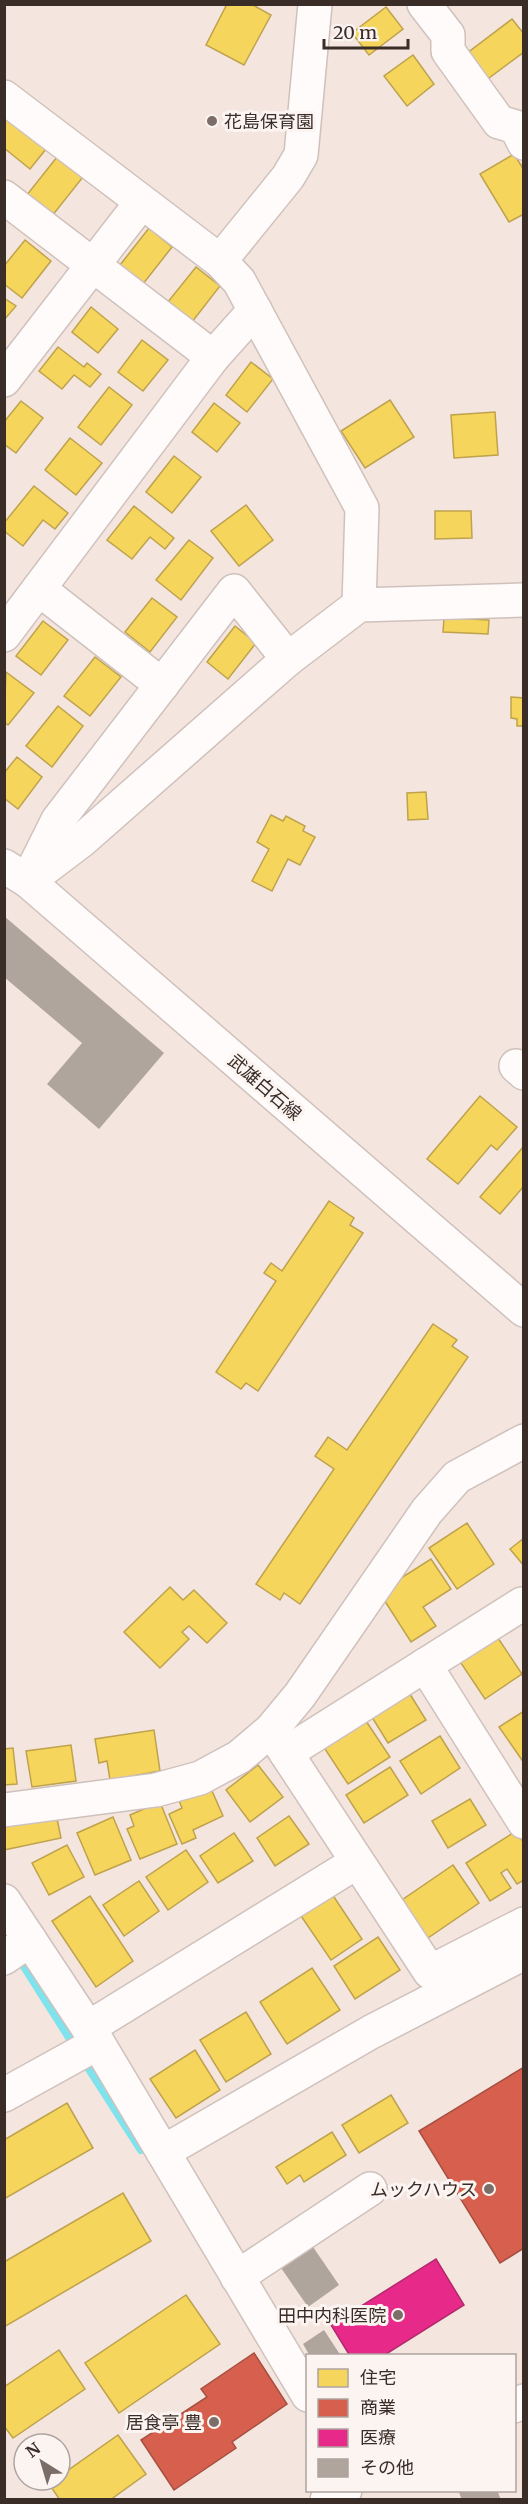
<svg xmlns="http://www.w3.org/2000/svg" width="528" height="2504" font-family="Merriweather,'Noto Sans JP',serif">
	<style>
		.homes { fill: #f6d55c; stroke: #bea24c; stroke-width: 1.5 }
		.shops { fill: #d6604d; stroke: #a75041; stroke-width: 1.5 }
		.health { fill: #e7298a; stroke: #b32a6c; stroke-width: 1.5 }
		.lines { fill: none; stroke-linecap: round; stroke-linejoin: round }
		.stream { stroke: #7fe3ee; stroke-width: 8 }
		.building { fill: #b0a59d }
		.minor-casing { stroke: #cfc1bc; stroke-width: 36 }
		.major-casing { stroke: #cfc1bc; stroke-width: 36 }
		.minor { stroke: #fefbfa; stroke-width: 33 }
		.major { stroke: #fefbfa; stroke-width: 33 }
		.poi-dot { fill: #7b6d67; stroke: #fbf4f1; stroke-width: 2 }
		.labels { text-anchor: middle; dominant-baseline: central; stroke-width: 6; stroke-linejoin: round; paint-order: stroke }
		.poi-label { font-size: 18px; fill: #3a2c26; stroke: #fbf4f1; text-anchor: end }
		.street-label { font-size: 18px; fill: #3a2c26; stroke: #fbf4f1 }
	</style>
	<rect width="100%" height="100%" fill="#f5e5df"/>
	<g class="homes">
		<path d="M227 4H251L271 15 244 65 206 45Z"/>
		<path d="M386 7 403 29 369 55 352 33Z"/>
		<path d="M512 19 524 34V52L485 81 466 54Z"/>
		<path d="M413 55 434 84 407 106 384 76Z"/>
		<path d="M4 115 46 149 30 169 4 148Z"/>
		<path d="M514 154 524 170V214L509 222 480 174Z"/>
		<path d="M57 157 83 177 52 216 26 196Z"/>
		<path d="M149 228 172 247 143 284 120 265Z"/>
		<path d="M25 240 51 261 22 298 4 284V266Z"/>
		<path d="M196 267 220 286 192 322 167 303Z"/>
		<path d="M4 298 16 306 4 320Z"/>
		<path d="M91 307 118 329 98 353 72 332Z"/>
		<path d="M142 340 168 360 143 391 118 372Z"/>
		<path d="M58 347 84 367 87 363 101 374 90 387 74 375 62 389 39 371Z"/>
		<path d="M251 362 273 379 247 412 226 395Z"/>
		<path d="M109 387 132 405 101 445 78 427Z"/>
		<path d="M390 400 414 437 365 468 341 431Z"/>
		<path d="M21 401 43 418 16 453 4 444V422Z"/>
		<path d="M214 403 240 423 217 452 192 432Z"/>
		<path d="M495 412 498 455 454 458 451 415Z"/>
		<path d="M70 438 102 463 76 495 45 470Z"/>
		<path d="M174 456 201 477 172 513 146 492Z"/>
		<path d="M34 486 68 513 55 529 43 520 23 546 4 531V523Z"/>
		<path d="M246 505 273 540 239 566 211 531Z"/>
		<path d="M134 506 174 538 165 549 150 537 132 559 107 540Z"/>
		<path d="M435 511H471L472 538 435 539Z"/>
		<path d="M189 540 213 558 181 600 156 580Z"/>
		<path d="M152 598 177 617 150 652 125 632Z"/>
		<path d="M444 618 489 620 488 634 443 632Z"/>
		<path d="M43 621 68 640 41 675 16 656Z"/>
		<path d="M235 626 256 643 228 679 207 662Z"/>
		<path d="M95 657 121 677 90 716 64 696Z"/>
		<path d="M6 672 34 693 8 725 4 722Z"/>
		<path d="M511 697 524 698V726H517V719L511 718Z"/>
		<path d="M58 706 83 726 52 767 26 746Z"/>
		<path d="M17 757 42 777 18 809 4 798V773Z"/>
		<path d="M426 792 428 819 408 820 407 793Z"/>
		<path d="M271 815 283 821 286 816 305 826 303 831 315 837 300 865 288 859 272 891 252 881 269 849 257 842Z"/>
		<path d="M480 1096 517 1127 497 1150 491 1145 458 1184 427 1159Z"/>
		<path d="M524 1146V1186L500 1214 480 1197Z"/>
		<path d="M329 1201 354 1218 350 1225 363 1233 258 1391 246 1383 241 1389 216 1372 276 1281 264 1273 271 1263 282 1271Z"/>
		<path d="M433 1324 457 1340 452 1346 468 1357 300 1604 284 1593 280 1600 256 1584 334 1469 315 1456 328 1437 347 1450Z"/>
		<path d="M467 1523 494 1564 457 1589 429 1548Z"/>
		<path d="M524 1538V1566L510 1549Z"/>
		<path d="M431 1559 451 1589 423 1607 436 1626 411 1642 379 1592Z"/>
		<path d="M170 1587 183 1600 194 1590 227 1623 207 1643 189 1626 182 1632 189 1639 160 1668 124 1632Z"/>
		<path d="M496 1635 522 1674 485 1699 459 1660Z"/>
		<path d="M408 1691 426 1720 388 1743 370 1714Z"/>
		<path d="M524 1711V1758L522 1760 499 1727Z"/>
		<path d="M364 1718 390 1757 348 1784 323 1746Z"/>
		<path d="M154 1730 160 1771 110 1780 107 1761 99 1763 95 1739Z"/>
		<path d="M440 1736 460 1768 421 1794 400 1761Z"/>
		<path d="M71 1745 76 1781 32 1787 26 1751Z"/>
		<path d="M13 1748 17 1784 4 1785V1749Z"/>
		<path d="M258 1765 283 1797 250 1822 226 1790Z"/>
		<path d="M390 1767 408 1795 364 1823 346 1795Z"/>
		<path d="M209 1784 223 1816 193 1830 196 1838 182 1844 169 1814 182 1808 178 1798Z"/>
		<path d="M470 1799 486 1825 448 1848 432 1821Z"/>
		<path d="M160 1802 177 1844 140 1859 127 1829 134 1826 130 1815Z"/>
		<path d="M55 1809 61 1838 4 1850V1819Z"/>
		<path d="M289 1816 309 1844 275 1866 257 1838Z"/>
		<path d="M113 1817 131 1860 95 1875 77 1833Z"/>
		<path d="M516 1831 524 1843V1880L517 1884 507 1869 501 1873 511 1888 490 1901 466 1863Z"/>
		<path d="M234 1833 253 1861 218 1883 200 1856Z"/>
		<path d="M67 1845 84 1877 49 1895 32 1863Z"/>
		<path d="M186 1850 208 1882 168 1910 146 1877Z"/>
		<path d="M453 1865 479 1903 425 1940 399 1902Z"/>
		<path d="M139 1881 159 1911 124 1936 103 1905Z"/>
		<path d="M332 1894 362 1939 331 1960 301 1916Z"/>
		<path d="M90 1896 133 1961 96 1987 52 1921Z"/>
		<path d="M378 1937 400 1970 355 1999 334 1966Z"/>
		<path d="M312 1968 340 2010 287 2044 260 2002Z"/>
		<path d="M246 2012 271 2054 226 2082 200 2040Z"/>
		<path d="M195 2050 220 2090 176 2118 150 2079Z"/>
		<path d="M391 2095 408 2123 359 2153 342 2125Z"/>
		<path d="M67 2103 93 2148 4 2199V2140Z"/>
		<path d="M332 2132 346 2155 304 2182 300 2175 287 2184 276 2167Z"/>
		<path d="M123 2193 151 2241 4 2327V2262Z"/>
		<path d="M186 2295 220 2344 119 2413 85 2363Z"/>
		<path d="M59 2350 85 2389 13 2438 4 2426V2387Z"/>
		<path d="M118 2435 146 2474 110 2500H60L49 2484 54 2480H60V2476Z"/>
	</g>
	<g class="shops">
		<path d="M524 2067V2248L500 2263 419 2131Z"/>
		<path d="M254 2353 287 2404 232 2442 236 2448 174 2490 141 2440 207 2397 201 2389Z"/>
	</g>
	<path class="health" d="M436 2259 464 2305 383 2356H350L331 2325Z"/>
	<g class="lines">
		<g class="stream">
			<path d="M18 1957 75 2047"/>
			<path d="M82 2058 141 2150 150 2145"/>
		</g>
	</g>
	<g class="building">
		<path d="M4 916 164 1053 99 1129 47 1084 82 1043 4 977Z"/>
		<path d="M311 2244 339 2285 308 2307 279 2265Z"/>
		<path d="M324 2330 341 2356H310L303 2344Z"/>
		<path d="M458 2490H497L501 2500H462Z"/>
	</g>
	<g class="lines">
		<g class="minor-casing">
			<g id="minor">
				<path d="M424 4 448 35V51L499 122 516 127 524 143"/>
				<path d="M4 97 220 261 239 281 362 508 359 605"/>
				<path d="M4 197 213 357"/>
				<path d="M220 261 288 177 301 155 315 4"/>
				<path d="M4 380 141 203"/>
				<path d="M39 589 162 685"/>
				<path d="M4 635 213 357 255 310"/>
				<path d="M31 874 58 820 234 591 288 659"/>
				<path d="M28 881 81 841 288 659 359 605 524 600"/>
				<path d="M516 1066 524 1073"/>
				<path d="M425 1665 524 1822"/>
				<path d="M271 1730 430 1972 524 1924"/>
				<path d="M286 1753 522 1604"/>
				<path d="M4 1810 156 1790 200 1778 239 1757 271 1730 300 1695 427 1511 457 1477 524 1441"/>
				<path d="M4 1901 98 2043"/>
				<path d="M4 1958 30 1940"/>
				<path d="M88 2028 357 1862"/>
				<path d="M4 2095 98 2043 308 2395"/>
				<path d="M163 2152 371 2032 524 1953"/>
				<path d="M237 2277 370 2189"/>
			</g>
		</g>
		<g class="major-casing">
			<g id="major">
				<path d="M4 866 28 881 524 1310"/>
				<path d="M514 2406 524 2401"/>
				<path d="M327 2500 345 2490"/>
			</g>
		</g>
		<use href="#minor" class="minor"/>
		<use href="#major" class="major"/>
	</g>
	<g class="poi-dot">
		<circle cx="212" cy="121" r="6"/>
		<circle cx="489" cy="2189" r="6"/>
		<circle cx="398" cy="2315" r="6"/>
		<circle cx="214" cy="2422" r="6"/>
	</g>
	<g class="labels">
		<g class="poi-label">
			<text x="224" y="121" text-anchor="start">花島保育園</text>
			<text x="477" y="2189">ムックハウス</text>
			<text x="386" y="2315">田中内科医院</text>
			<text x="202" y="2422">居食亭 豊</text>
		</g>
		<g class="street-label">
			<text transform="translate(265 1087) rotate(41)">武雄白石線</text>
		</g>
	</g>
	<rect width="528" height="2504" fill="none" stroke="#3a2c26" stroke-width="12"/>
	<rect x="306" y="2354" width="210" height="138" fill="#fbf4f1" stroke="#aea4a0" stroke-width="1.5"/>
	<rect x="318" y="2369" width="30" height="18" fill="#f6d55c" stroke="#aea4a0" stroke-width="1.5"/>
	<text x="360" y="2384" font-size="18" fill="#3a2c26">住宅</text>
	<rect x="318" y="2399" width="30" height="18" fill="#d6604d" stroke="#aea4a0" stroke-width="1.5"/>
	<text x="360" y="2414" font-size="18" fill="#3a2c26">商業</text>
	<rect x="318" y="2429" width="30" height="18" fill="#e7298a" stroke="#aea4a0" stroke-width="1.5"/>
	<text x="360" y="2444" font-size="18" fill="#3a2c26">医療</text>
	<rect x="318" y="2459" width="30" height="18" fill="#b0a59d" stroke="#aea4a0" stroke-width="1.5"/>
	<text x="360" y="2474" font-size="18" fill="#3a2c26">その他</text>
	<g transform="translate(42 2462) rotate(323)"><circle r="28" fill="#fbf4f1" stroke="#aea4a0" stroke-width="1.5"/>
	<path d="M0-4.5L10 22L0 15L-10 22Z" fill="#7b6d67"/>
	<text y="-9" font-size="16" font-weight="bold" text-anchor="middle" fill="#3a2c26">N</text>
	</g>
	<path d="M324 39v9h84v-9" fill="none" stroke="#3a2c26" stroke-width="3"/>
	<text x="333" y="39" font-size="18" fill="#3a2c26" stroke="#fbf4f1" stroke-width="4.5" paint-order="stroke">20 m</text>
</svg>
